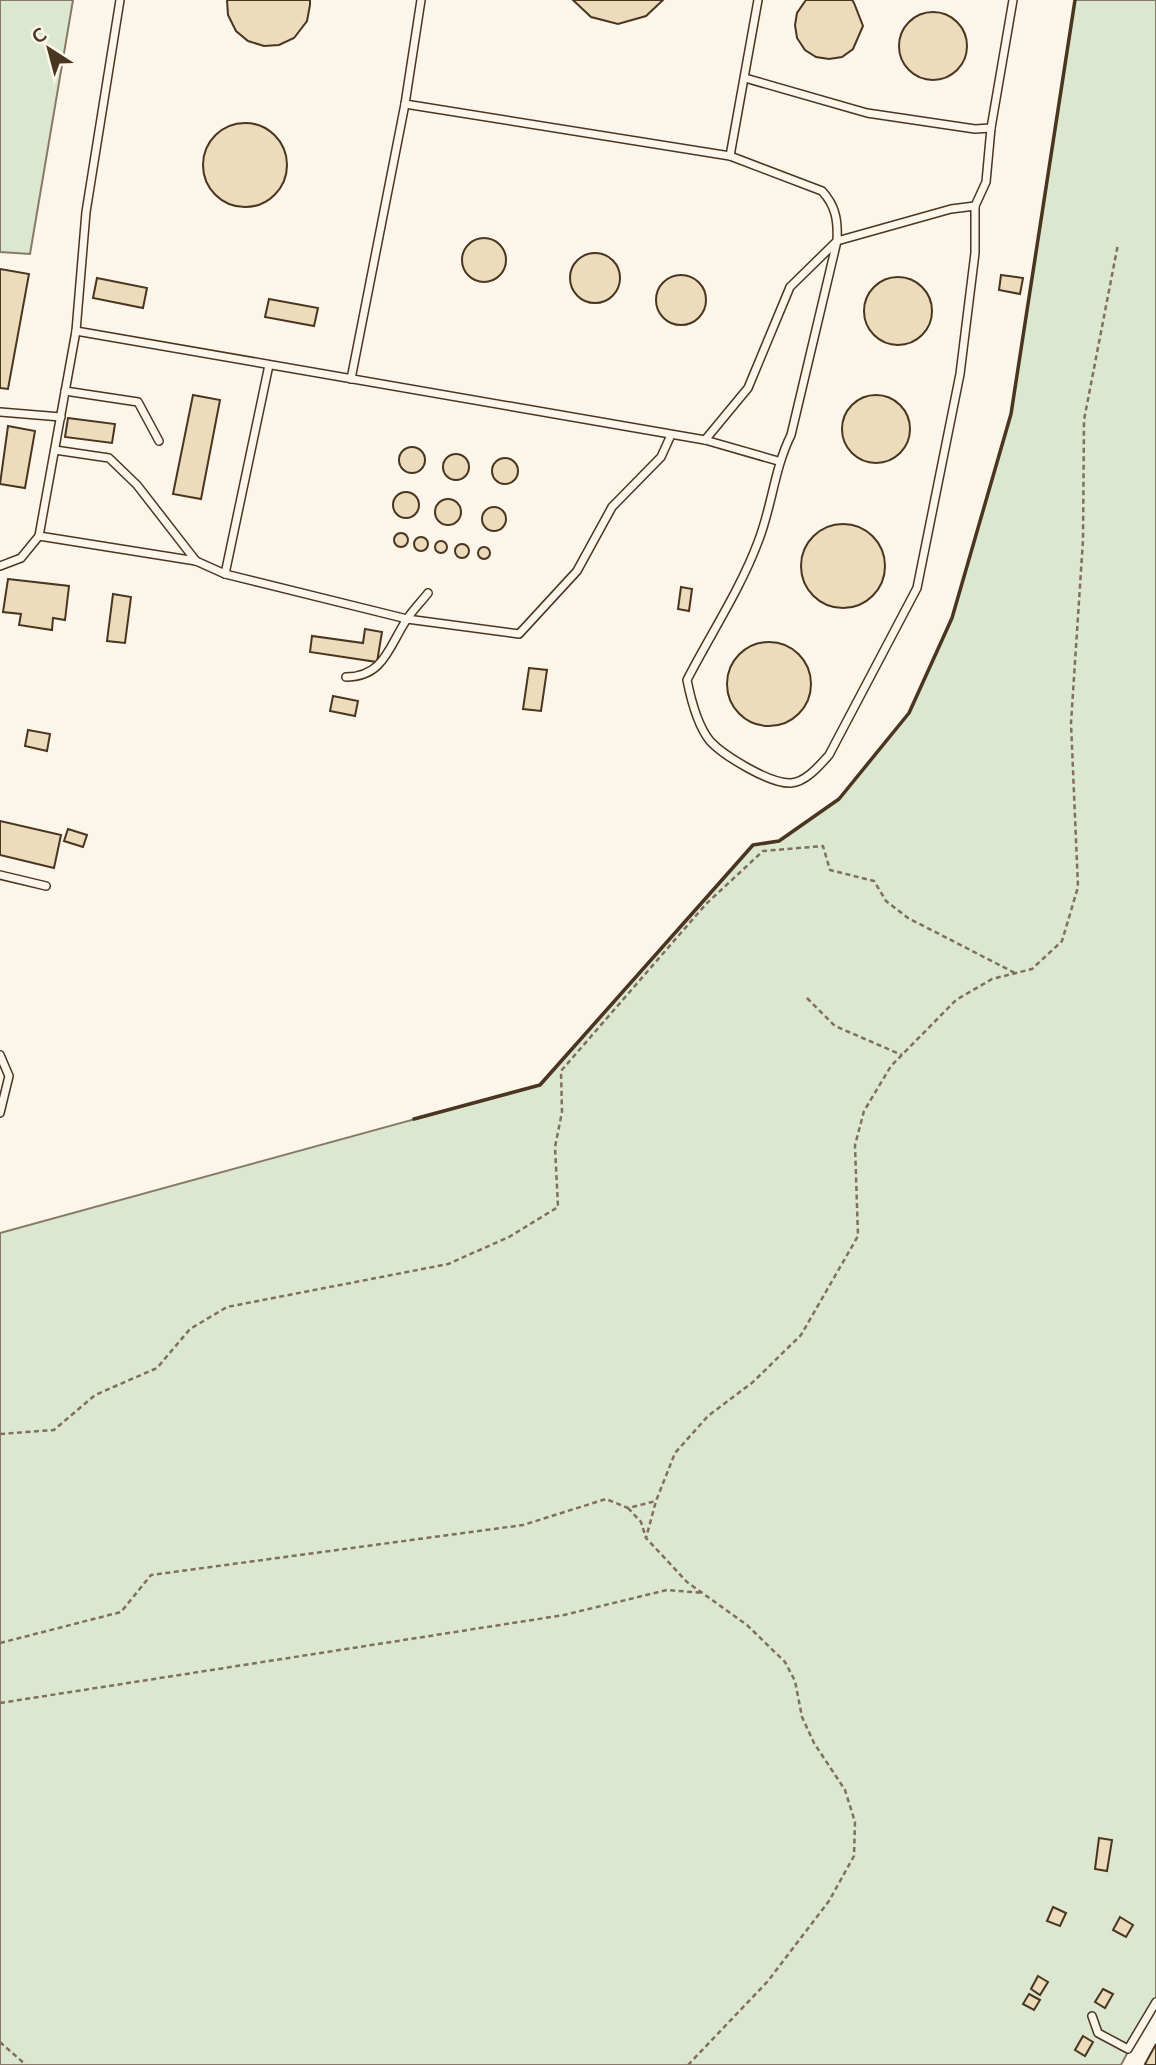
<svg xmlns="http://www.w3.org/2000/svg" width="1156" height="2065" font-family="Mulish,sans-serif">
	<style>
		.green { fill: #dce7d0; stroke: #887966; stroke-width: 2 }
		.building { fill: #ecdcbc; stroke: #4a3520; stroke-width: 2 }
		.lines { fill: none; stroke-linecap: round; stroke-linejoin: round }
		.service-casing { stroke: #4a3520; stroke-width: 10 }
		.path { stroke: #7f6f5c; stroke-width: 2.5; stroke-dasharray: 5 3.5; stroke-linecap: butt }
		.service { stroke: #fbf6e9; stroke-width: 7 }
		.wall { stroke: #4a3520; stroke-width: 3.5 }
	</style>
	<rect width="100%" height="100%" fill="#fbf6e9"/>
	<g class="green">
		<path d="M0 0H73L30 254 0 252Z"/>
		<path d="M1075 0H1156V1999L1121 2065H0V1233L539 1085 753 845 779 841 839 799 909 713 952 618 1011 414Z"/>
	</g>
	<g class="building">
		<path d="M227 0H310V5L307 21 294 38 279 45 264 46 248 41 236 31 228 15Z"/>
		<path d="M573 0H663L646 16 618 24 591 17Z"/>
		<path d="M806 0H852L854 3 863 26 853 49 842 57 829 59 816 57 805 50 797 38 795 25 797 13Z"/>
		<circle cx="933" cy="46" r="34"/>
		<circle cx="245" cy="165" r="42"/>
		<circle cx="484" cy="260" r="22"/>
		<circle cx="595" cy="278" r="25"/>
		<path d="M0 269 29 274 8 389 0 388Z"/>
		<circle cx="681" cy="300" r="25"/>
		<path d="M1001 275 1023 278 1020 294 999 290Z"/>
		<circle cx="898" cy="311" r="34"/>
		<path d="M97 278 147 288 143 308 93 298Z"/>
		<path d="M269 299 318 308 314 326 265 317Z"/>
		<path d="M193 395 220 400 201 499 173 494Z"/>
		<circle cx="876" cy="429" r="34"/>
		<path d="M68 418 115 424 112 443 65 437Z"/>
		<path d="M8 426 35 431 25 488 0 484Z"/>
		<circle cx="412" cy="460" r="13"/>
		<circle cx="456" cy="467" r="13"/>
		<circle cx="505" cy="471" r="13"/>
		<circle cx="406" cy="505" r="13"/>
		<circle cx="448" cy="512" r="13"/>
		<circle cx="494" cy="519" r="12"/>
		<circle cx="843" cy="566" r="42"/>
		<circle cx="401" cy="540" r="7"/>
		<circle cx="421" cy="544" r="7"/>
		<circle cx="441" cy="547" r="6"/>
		<circle cx="462" cy="551" r="7"/>
		<circle cx="484" cy="553" r="6"/>
		<path d="M8 579 69 586 65 620 53 618 52 630 19 625 21 614 3 612Z"/>
		<path d="M681 587 692 589 689 611 678 609Z"/>
		<path d="M113 594 131 597 125 643 107 641Z"/>
		<path d="M365 629 382 632 377 662 310 652 312 636 363 643Z"/>
		<circle cx="769" cy="684" r="42"/>
		<path d="M529 668 547 670 541 711 523 709Z"/>
		<path d="M333 696 358 701 355 716 330 711Z"/>
		<path d="M28 730 50 734 47 751 25 746Z"/>
		<path d="M0 821 61 835 54 868 0 855Z"/>
		<path d="M68 829 87 835 83 847 64 841Z"/>
		<path d="M1099 1838 1112 1840 1107 1871 1095 1869Z"/>
		<path d="M1053 1907 1066 1913 1060 1926 1047 1921Z"/>
		<path d="M1120 1917 1133 1925 1126 1937 1113 1930Z"/>
		<path d="M1038 1976 1048 1982 1040 1995 1031 1989Z"/>
		<path d="M1103 1989 1113 1994 1105 2008 1095 2002Z"/>
		<path d="M1029 1994 1040 2000 1034 2010 1023 2004Z"/>
		<path d="M1083 2036 1093 2042 1085 2056 1075 2050Z"/>
		<path d="M1156 2044V2065H1147L1145 2064Z"/>
	</g>
	<g class="lines">
		<g class="service-casing">
			<g id="service">
				<path d="M745 78 867 113 975 129 991 128"/>
				<path d="M405 104 730 156 822 191C836 206 838 221 837 241L791 435C774 469 772 507 758 542 740 590 710 635 687 680 691 700 697 725 710 741 724 756 770 784 791 783 806 782 820 765 829 755L917 588 960 374 975 253V206L986 182 991 128 1013 0"/>
				<path d="M730 156 758 0"/>
				<path d="M76 331 705 440 778 461"/>
				<path d="M351 379 405 104 421 0"/>
				<path d="M65 391 138 402 159 441"/>
				<path d="M0 412 61 417"/>
				<path d="M705 440 748 388 790 287 837 241 951 209 975 206"/>
				<path d="M55 450 109 458 137 485 196 561"/>
				<path d="M39 536 196 561 225 574 407 619 519 634 577 571 612 507 661 457 671 435"/>
				<path d="M0 566 21 558 39 536 76 331 86 212 120 0"/>
				<path d="M225 574 269 365"/>
				<path d="M346 677C384 677 389 646 407 619 413 610 421 602 428 593"/>
				<path d="M0 875 46 886"/>
				<path d="M0 1055 9 1076 0 1113"/>
				<path d="M1092 2016 1098 2033 1128 2049 1156 2002"/>
			</g>
		</g>
		<g class="path">
			<path d="M807 998 835 1026 902 1055"/>
			<path d="M0 1434 54 1430 95 1395 157 1368 190 1329 227 1307 448 1264 509 1237 558 1207 555 1147 562 1112 561 1071 706 904 763 851 823 846 830 870 874 881 886 901 908 918 1015 973"/>
			<path d="M628 1508 641 1522 646 1538"/>
			<path d="M0 1643 121 1612 151 1575 523 1525 606 1499 628 1508 656 1501"/>
			<path d="M0 1703 564 1615 667 1590 704 1593"/>
			<path d="M0 2042 26 2065"/>
			<path d="M688 2065 768 1981 829 1901 854 1856 855 1822 845 1790 814 1743 802 1717 795 1681 785 1662 747 1625 687 1582 646 1538 656 1501 675 1453 708 1416 753 1382 801 1335 858 1236 855 1145 864 1111 891 1066 956 1000 992 979 1032 969 1062 941 1078 887 1071 723 1083 540 1084 420 1118 244"/>
		</g>
		<use href="#service" class="service"/>
		<path class="wall" d="M414 1119 540 1085 753 845 779 841 839 799 909 713 952 618 1011 414 1075 0"/>
	</g>
	<g transform="translate(49 49) rotate(324)" stroke="#fbf6e9" stroke-width="5" paint-order="stroke">
	<path d="M0-5L12 26L0 18L-12 26Z" fill="#4a3520"/>
	<text y="-10" font-size="19" font-weight="bold" text-anchor="middle" fill="#4a3520">С</text>
	</g>
</svg>
